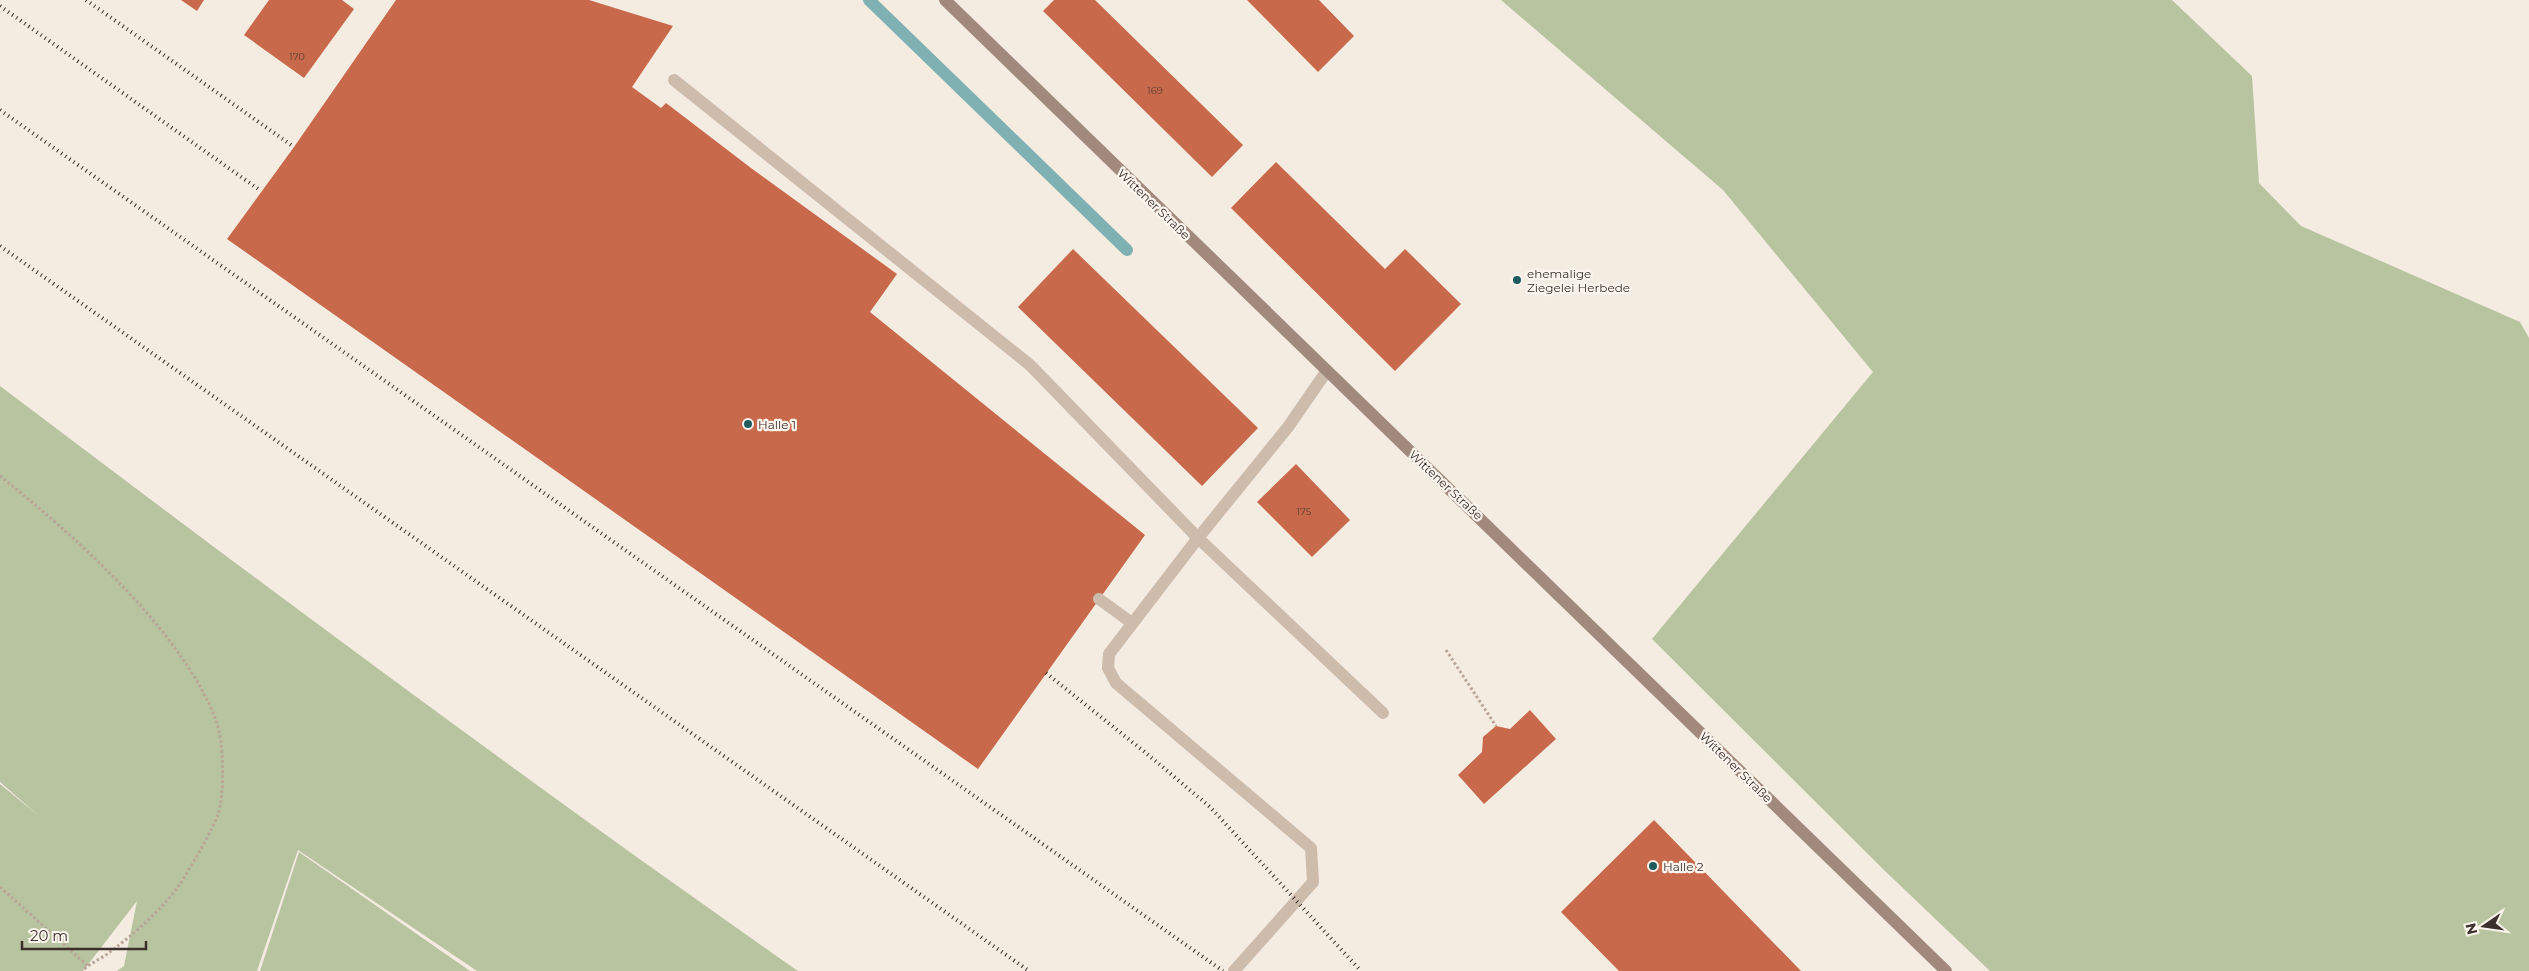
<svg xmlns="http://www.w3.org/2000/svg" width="2529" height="971" font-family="Montserrat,sans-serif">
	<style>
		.green { fill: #b8c4a0 }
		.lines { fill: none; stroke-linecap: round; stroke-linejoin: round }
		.stream { stroke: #7fb0b2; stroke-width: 12 }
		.building { fill: #c8694b }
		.path { stroke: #b9a596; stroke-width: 3; stroke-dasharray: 2.5 2.5; stroke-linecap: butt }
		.service { stroke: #cdbbac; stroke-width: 12 }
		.secondary { stroke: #a18a7d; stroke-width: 12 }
		.rail { stroke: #3b302b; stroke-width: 4; stroke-dasharray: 1 4; stroke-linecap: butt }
		.poi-dot { fill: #1f5a5e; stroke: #fbf5ee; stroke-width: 2 }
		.labels { text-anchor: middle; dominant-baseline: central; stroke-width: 4.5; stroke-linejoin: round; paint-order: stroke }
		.number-label { font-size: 10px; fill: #5e3e33 }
		.street-label { font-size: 12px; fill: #3b302b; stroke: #fbf5ee }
		.poi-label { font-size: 12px; fill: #3b302b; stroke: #fbf5ee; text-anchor: start }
	</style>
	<rect width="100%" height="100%" fill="#f4ebe1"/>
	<g class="green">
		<path d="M1501 0H2172L2252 76 2259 183 2301 226 2520 322 2529 338V971H1990L1885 871 1652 639 1873 372 1723 190Z"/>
		<path d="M0 386C263 585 528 782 798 971H477L298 850 257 971H117L124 966 137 901 83 971H0V784L39 816 0 782Z"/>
		<path d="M299 852 470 971H260Z"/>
	</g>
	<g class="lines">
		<path class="stream" d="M869 0 1127 250"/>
	</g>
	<g class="building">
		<path d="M181 0H204L197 11Z"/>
		<path d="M269 0H342L354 9 304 78 244 35Z"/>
		<path d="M396 0H589L673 26 632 87 661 108 666 103 751 168 897 274 870 312 1145 535 978 769 227 239 294 147Z"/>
		<path d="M1054 0H1095L1243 145 1212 177 1043 11Z"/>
		<path d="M1247 0H1319L1354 36 1318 72Z"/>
		<path d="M1276 162 1385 269 1405 249 1461 304 1395 371 1231 208Z"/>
		<path d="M1073 249 1258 428 1202 486 1018 307Z"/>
		<path d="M1296 464 1350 520 1312 557 1257 502Z"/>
		<path d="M1530 710 1556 739 1484 804 1458 775 1482 752 1483 737 1496 726 1510 729Z"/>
		<path d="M1654 820 1801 971H1619L1561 912Z"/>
	</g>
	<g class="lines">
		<g class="path">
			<path d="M0 476C74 535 182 631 216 720 224 742 225 792 218 814 214 827 189 871 180 884 162 910 135 933 110 952 101 959 90 963 82 971"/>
			<path d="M1446 650 1496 726"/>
			<path d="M0 887 88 966"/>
		</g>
		<g class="service">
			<path d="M674 80 1030 365 1198 538 1383 713"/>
			<path d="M1099 599 1132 623"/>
			<path d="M1234 971 1313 882 1311 848 1116 683 1108 668 1109 654 1198 538 1288 427 1326 372"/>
		</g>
		<path class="secondary" d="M945 0C1279 324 1612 647 1946 971"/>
		<g class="rail">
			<path d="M86 0 294 147"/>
			<path d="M0 6 261 191"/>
			<path d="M0 110 1223 971"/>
			<path d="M0 246 1029 971"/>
			<path d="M1046 673 1146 753 1210 807 1361 971"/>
		</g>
	</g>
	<g class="poi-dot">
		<circle cx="1517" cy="280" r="5"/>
		<circle cx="748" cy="424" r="5"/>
		<circle cx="1653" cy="866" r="5"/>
	</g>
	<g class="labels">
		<g class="number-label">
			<text x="297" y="56">170</text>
			<text x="1155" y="90">169</text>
			<text x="1304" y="511">175</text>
		</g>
		<g class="street-label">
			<text transform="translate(1154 204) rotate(44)">Wittener Straße</text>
			<text transform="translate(1446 485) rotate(43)">Wittener Straße</text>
			<text transform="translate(1736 767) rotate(44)">Wittener Straße</text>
		</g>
		<g class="poi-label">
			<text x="1527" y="273">ehemalige<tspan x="1527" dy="14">Ziegelei Herbede</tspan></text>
			<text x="758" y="424">Halle 1</text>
			<text x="1663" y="866">Halle 2</text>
		</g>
	</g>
	<g transform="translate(2484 926) rotate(257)" stroke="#fbf5ee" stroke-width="4" paint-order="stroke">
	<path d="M0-4L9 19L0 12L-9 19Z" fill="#3b302b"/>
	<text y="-8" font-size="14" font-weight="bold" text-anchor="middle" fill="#3b302b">N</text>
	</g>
	<path d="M22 941v8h124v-8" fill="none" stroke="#3b302b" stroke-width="2.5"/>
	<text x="30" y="941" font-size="15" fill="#3b302b" stroke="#fbf5ee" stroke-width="4" paint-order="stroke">20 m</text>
</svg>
